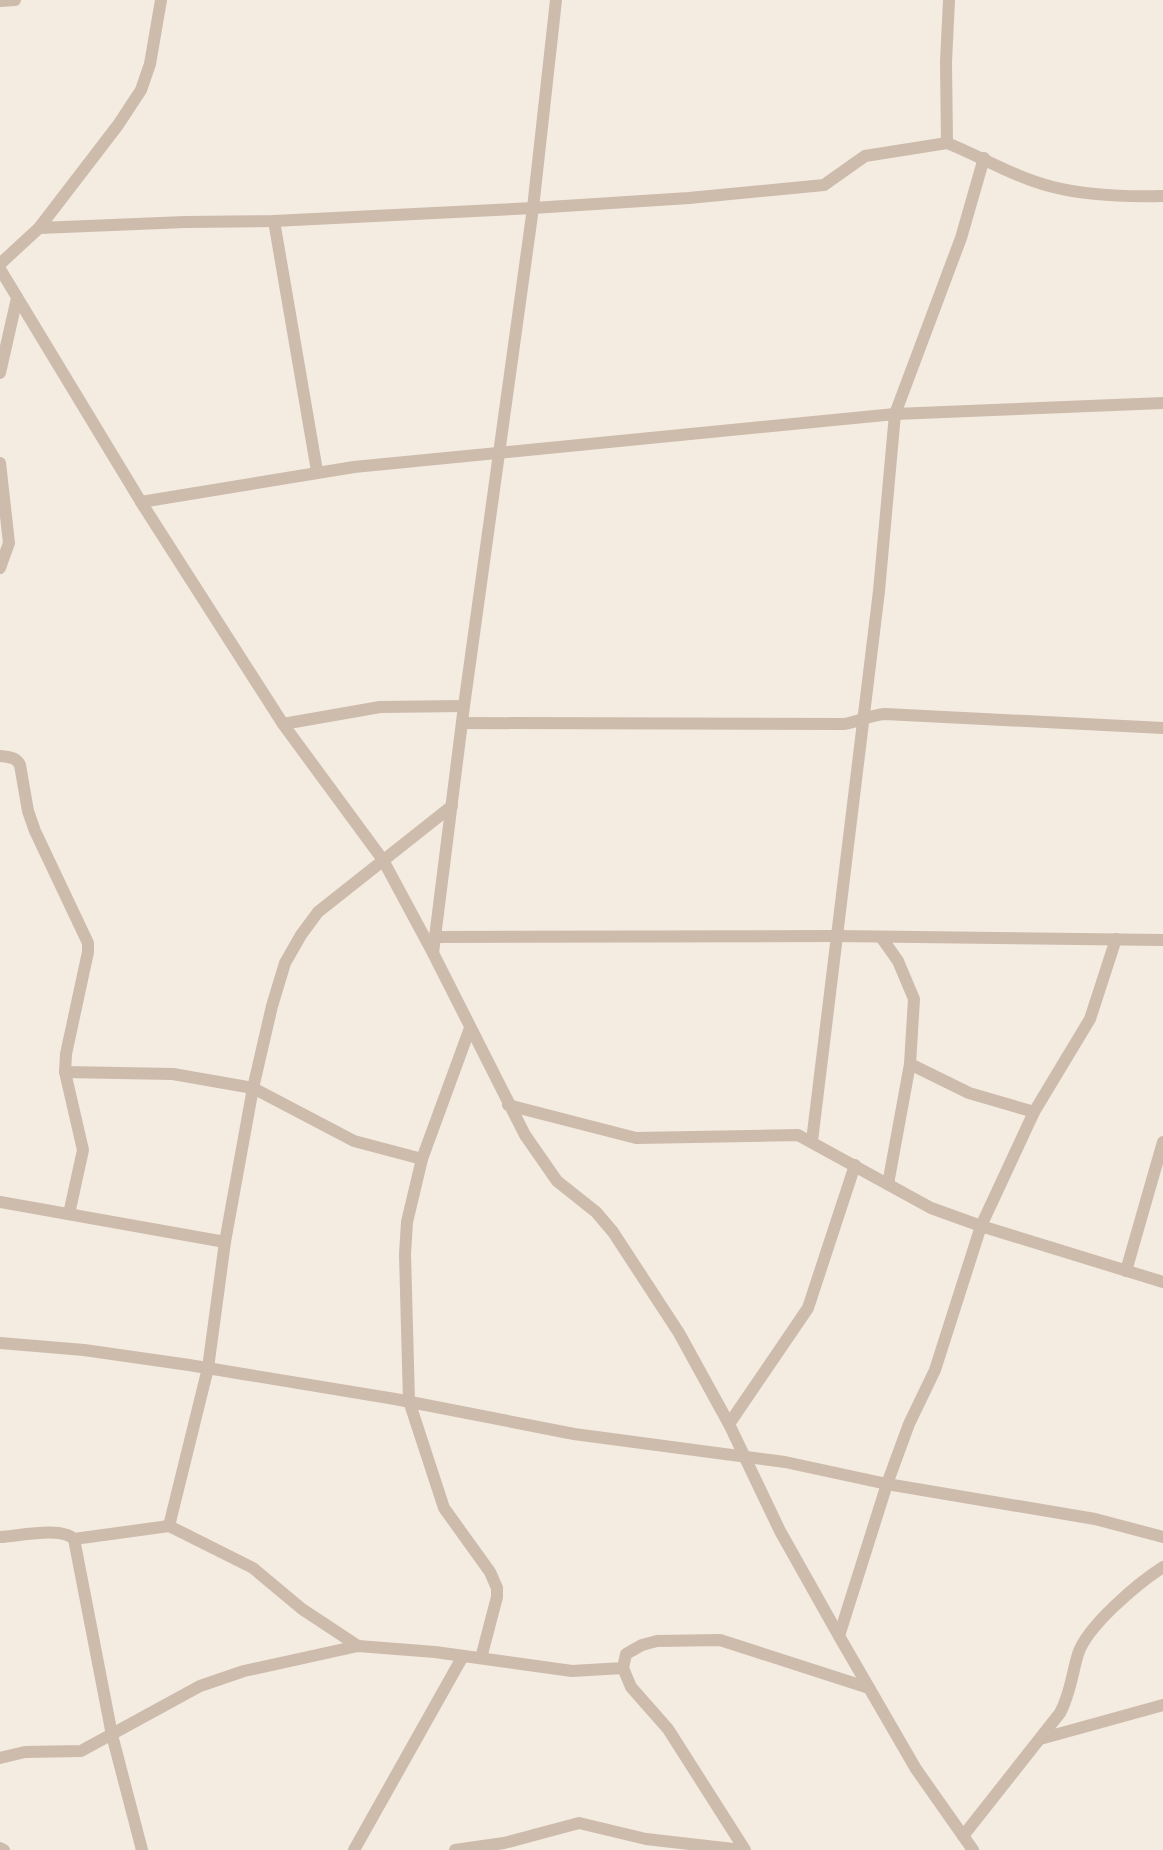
<svg xmlns="http://www.w3.org/2000/svg" width="1163" height="1850" font-family="Cabin,sans-serif">
	<style>
		.lines { fill: none; stroke-linecap: round; stroke-linejoin: round }
		.minor { stroke: #cdbbac; stroke-width: 12 }
	</style>
	<rect width="100%" height="100%" fill="#f4ebe1"/>
	<g class="lines">
		<g class="minor">
			<path d="M949 0 946 62 947 143C982 157 1016 178 1053 187 1089 196 1126 197 1163 196"/>
			<path d="M0 1 15 0"/>
			<path d="M274 221 317 471"/>
			<path d="M39 228 118 125 141 90 150 64 161 0"/>
			<path d="M0 264 39 228 185 222 274 221 533 208 689 198 824 185 865 156 947 143"/>
			<path d="M0 269 141 502 283 724 383 860 433 953 525 1135 557 1181 596 1212 613 1232 679 1333 729 1424 780 1531 839 1636 916 1769 973 1850"/>
			<path d="M0 373 17 298"/>
			<path d="M0 463 9 543 0 568"/>
			<path d="M141 502 354 467 895 414 1163 403"/>
			<path d="M462 723 844 724C858 722 870 715 885 714L1163 728"/>
			<path d="M283 724 380 707 464 706"/>
			<path d="M0 756C9 757 16 757 20 765L28 811 35 831 88 943V952L66 1054 65 1072 83 1150 69 1214"/>
			<path d="M436 937 837 936 1163 940"/>
			<path d="M881 937 898 961 914 999 910 1064 888 1184"/>
			<path d="M433 953 464 706 533 208 556 0"/>
			<path d="M470 1028 422 1159 407 1222 405 1254 409 1401 444 1508 490 1572 497 1588V1597L481 1658"/>
			<path d="M910 1064 969 1093 1034 1112"/>
			<path d="M65 1072 173 1074 253 1088 354 1141 422 1159"/>
			<path d="M508 1105 636 1138 798 1135 931 1208 981 1226 1163 1282"/>
			<path d="M812 1141 879 591 895 414 961 238 984 158"/>
			<path d="M0 1202 225 1242"/>
			<path d="M1126 1271 1163 1142"/>
			<path d="M0 1343 84 1350 189 1365 395 1399 574 1434 785 1462 887 1484 1095 1519 1163 1537"/>
			<path d="M729 1424 808 1308 855 1165"/>
			<path d="M169 1526 208 1368 225 1242 253 1088 272 1006 285 963 301 935 318 912 452 806"/>
			<path d="M0 1537C19 1536 61 1526 74 1539L112 1735 142 1850"/>
			<path d="M74 1539 169 1526 253 1568 302 1609 358 1646"/>
			<path d="M839 1636 887 1484 909 1424 935 1370 981 1226 1034 1112 1090 1019 1116 939"/>
			<path d="M623 1668 631 1687 668 1729 745 1850"/>
			<path d="M1040 1739 1163 1705"/>
			<path d="M0 1758 25 1752 81 1751 200 1686 244 1671 358 1646 435 1652 572 1671 623 1668 626 1654 642 1645 657 1641 720 1640 869 1688"/>
			<path d="M963 1836 1060 1713C1070 1695 1072 1674 1078 1654 1087 1626 1138 1583 1163 1567"/>
			<path d="M0 1848 4 1850"/>
			<path d="M354 1850 463 1656"/>
			<path d="M455 1850 504 1843 579 1823 646 1839 742 1850"/>
		</g>
	</g>
</svg>
